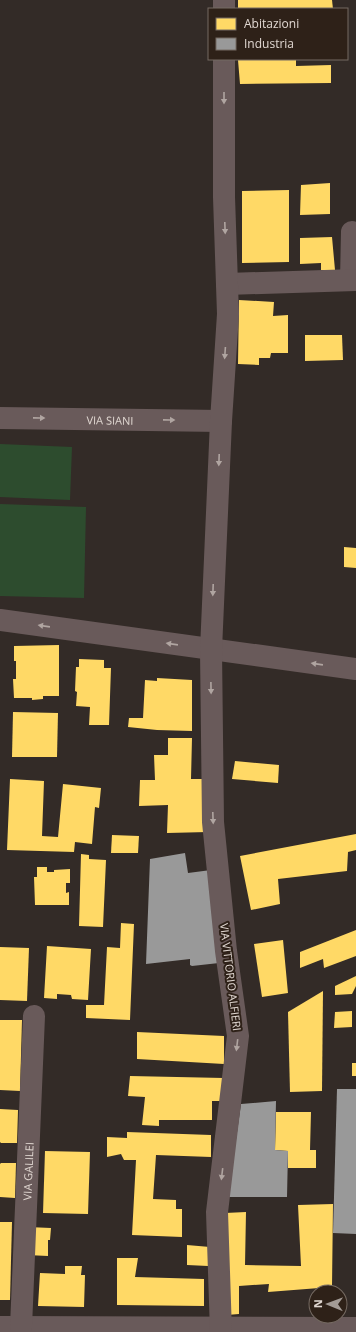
<svg xmlns="http://www.w3.org/2000/svg" width="356" height="1332" font-family="'Open Sans',sans-serif">
	<style>
		.green { fill: #2d4c2e }
		.homes { fill: #ffd966 }
		.industry { fill: #999 }
		.lines { fill: none; stroke-linecap: round; stroke-linejoin: round }
		.minor { stroke: #695a5a; stroke-width: 22 }
		.oneway { fill: #b0a5a1 }
		.labels { text-anchor: middle; dominant-baseline: central; stroke-width: 4; stroke-linejoin: round; paint-order: stroke }
		.street-label { font-size: 11px; fill: #e0d7d1; stroke: #2e2118 }
	</style>
	<rect width="100%" height="100%" fill="#332b27"/>
	<g class="green">
		<path d="M0 444 72 447 70 500 0 497Z"/>
		<path d="M0 504 86 507 84 598 0 596Z"/>
	</g>
	<g class="homes">
		<path d="M238 0H332L333 9H238Z"/>
		<path d="M279 59H296V66L331 65V83L240 84 238 60Z"/>
		<path d="M330 183V214L300 215 301 185Z"/>
		<path d="M289 190V262L242 263V191Z"/>
		<path d="M332 237 335 270H321V263L300 264V238Z"/>
		<path d="M239 300 274 302 273 316 288 315V353H271L270 358H259V365L238 364Z"/>
		<path d="M305 335H342L343 360 305 361Z"/>
		<path d="M344 547 356 548V568L344 567Z"/>
		<path d="M59 645V696H43V699L32 700V698H14L13 679H16V661H14V646Z"/>
		<path d="M79 659 104 660V668H111L109 725H89L90 707 76 706 77 692 75 691 76 667H79Z"/>
		<path d="M157 678 192 680V731L157 730 128 727 129 718H143L145 680 157 681Z"/>
		<path d="M13 712 58 713 57 757H12Z"/>
		<path d="M168 738H192L191 779H203L208 832 167 833 168 805 139 806 140 780H155L154 755H168Z"/>
		<path d="M235 761 279 765 278 783 232 779Z"/>
		<path d="M10 779 44 781 42 836 58 837 63 784 101 788 99 808 95 807 92 844 75 842 74 852 7 850Z"/>
		<path d="M356 834V850L348 852 347 871 278 879 280 904 251 910 240 856Z"/>
		<path d="M112 835 139 836 138 853H111Z"/>
		<path d="M81 854 89 855V859L106 860 103 927 79 926Z"/>
		<path d="M37 867H47V872H54V870L70 869V883H66V893L69 892V905H35L34 877H37Z"/>
		<path d="M121 923 134 924 130 1020 86 1018V1005H104L107 947 120 948Z"/>
		<path d="M356 930V956L324 968 323 959 300 968V952Z"/>
		<path d="M283 940 288 993 262 997 254 944Z"/>
		<path d="M47 946 91 949 88 1000 72 999 71 995 57 994V999L44 998Z"/>
		<path d="M0 947 29 948 27 1001 0 1000Z"/>
		<path d="M356 976V986L352 994 335 995V986Z"/>
		<path d="M323 991 322 1091 290 1092 288 1012Z"/>
		<path d="M352 1011V1027L334 1028 335 1012Z"/>
		<path d="M0 1020H22L20 1091 0 1090Z"/>
		<path d="M137 1032 224 1036V1064L137 1059Z"/>
		<rect x="352" y="1063" width="4" height="13"/>
		<path d="M130 1076 224 1078 220 1101H212V1120H159V1126L142 1125 145 1097 128 1096Z"/>
		<path d="M0 1109 18 1110 17 1143H1L0 1142Z"/>
		<path d="M276 1112H311L310 1150H316V1168H288V1151L275 1150Z"/>
		<path d="M127 1132 211 1135V1157L156 1155 153 1199 176 1200V1209H182V1237L132 1235 136 1160H124L121 1154 107 1157V1137L127 1138Z"/>
		<path d="M45 1151 90 1152 88 1214 43 1213Z"/>
		<path d="M1 1163H16L15 1198 0 1197V1164Z"/>
		<path d="M333 1204 332 1287 268 1292 269 1284 239 1286V1314L227 1315 225 1213 246 1212 245 1265 301 1266 298 1205Z"/>
		<path d="M0 1222H12L10 1300H0Z"/>
		<path d="M28 1227 51 1228 50 1240H48V1256L27 1255Z"/>
		<path d="M187 1245 210 1247 208 1266 187 1265Z"/>
		<path d="M117 1258H138L135 1277 204 1279V1306L117 1305Z"/>
		<path d="M65 1266H82L81 1275H85L84 1307 38 1306 40 1273 65 1274Z"/>
	</g>
	<g class="industry">
		<path d="M185 853 188 873 211 870 219 963 192 966 190 965V959L146 964 150 859Z"/>
		<path d="M337 1089H356V1234L333 1233Z"/>
		<path d="M276 1101 275 1150 288 1151 287 1197H228L241 1104Z"/>
	</g>
	<g class="lines">
		<g class="minor">
			<path d="M224 9V0"/>
			<path d="M351 280 352 232"/>
			<path d="M227 284 356 280"/>
			<path id="s1" d="M0 418 221 421"/>
			<path d="M0 620 356 669"/>
			<path d="M0 1327 356 1328"/>
			<path id="s2" d="M21 1327 34 1016"/>
			<path d="M221 1332 217 1212 238 1036 226 951 213 822 211 650 221 421 228 314 224 197V59"/>
		</g>
	</g>
	<defs><path id="oneway-solid" d="M-6-.8H1V-3.2L6.5 0L1 3.2V.8H-6Z"/></defs>
	<g class="oneway">
		<use href="#oneway-solid" transform="translate(224 98) rotate(90)"/>
		<use href="#oneway-solid" transform="translate(225 228) rotate(88)"/>
		<use href="#oneway-solid" transform="translate(225 353) rotate(94)"/>
		<use href="#oneway-solid" transform="translate(39 418) rotate(1)"/>
		<use href="#oneway-solid" transform="translate(169 420) rotate(1)"/>
		<use href="#oneway-solid" transform="translate(219 460) rotate(92)"/>
		<use href="#oneway-solid" transform="translate(213 590) rotate(92)"/>
		<use href="#oneway-solid" transform="translate(44 626) rotate(-172)"/>
		<use href="#oneway-solid" transform="translate(172 644) rotate(-172)"/>
		<use href="#oneway-solid" transform="translate(317 664) rotate(-172)"/>
		<use href="#oneway-solid" transform="translate(211 688) rotate(89)"/>
		<use href="#oneway-solid" transform="translate(213 818) rotate(88)"/>
		<use href="#oneway-solid" transform="translate(237 1045) rotate(97)"/>
		<use href="#oneway-solid" transform="translate(222 1174) rotate(97)"/>
	</g>
	<g class="labels">
		<g class="street-label">
			<text stroke="none"><textPath href="#s1" startOffset="110">VIA SIANI</textPath></text>
			<text transform="translate(231 977) rotate(83)">VIA VITTORIO ALFIERI</text>
			<text stroke="none"><textPath href="#s2" startOffset="156">VIA GALILEI</textPath></text>
		</g>
	</g>
	<rect x="208" y="8" width="140" height="52" fill="#2e2118" stroke="#756a62"/>
	<rect x="216" y="18" width="20" height="12" fill="#ffd966" stroke="#756a62"/>
	<text x="244" y="28" font-size="12" fill="#e0d7d1">Abitazioni</text>
	<rect x="216" y="38" width="20" height="12" fill="#999999" stroke="#756a62"/>
	<text x="244" y="48" font-size="12" fill="#e0d7d1">Industria</text>
	<g transform="translate(328 1304) rotate(271)"><circle r="19" fill="#2e2118" stroke="#756a62"/>
	<path d="M0-3L7 15L0 10L-7 15Z" fill="#a39b96"/>
	<text y="-6" font-size="11" font-weight="bold" text-anchor="middle" fill="#e0d7d1">N</text>
	</g>
</svg>
